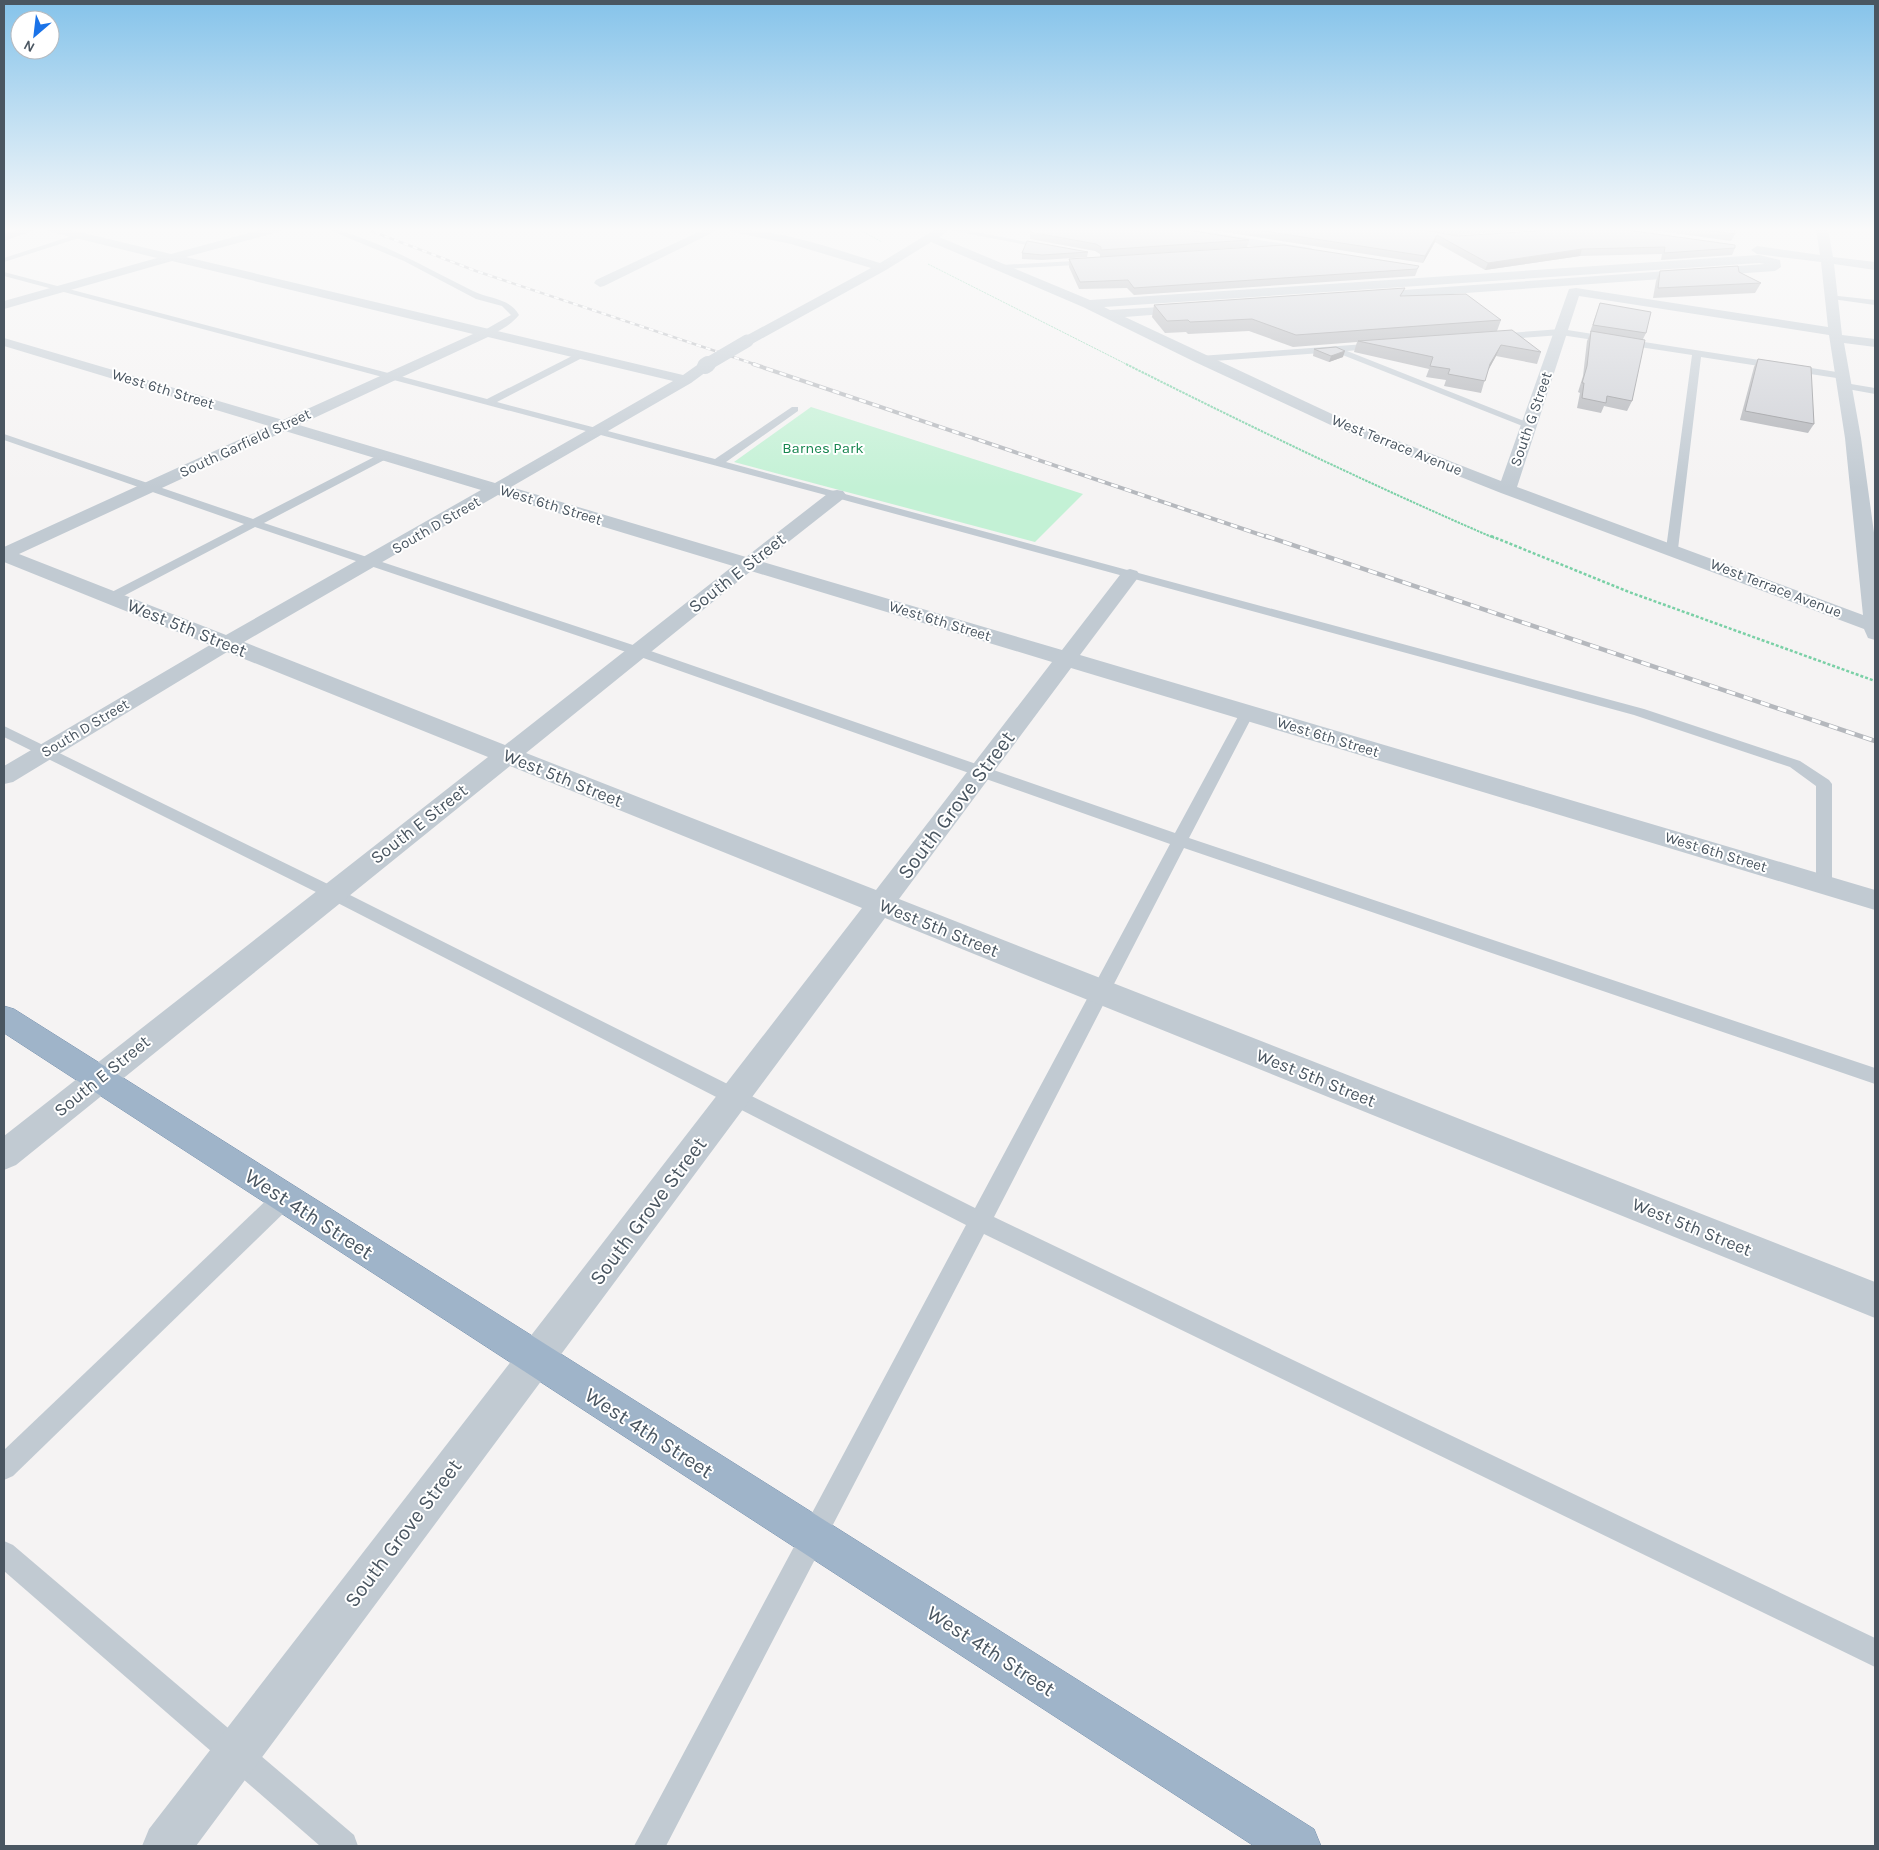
<svg xmlns="http://www.w3.org/2000/svg" width="1879" height="1850" font-family="Karla,sans-serif">
	<style>
		.green { fill: #c3f1d5 }
		.lines { fill: none; stroke-linecap: round; stroke-linejoin: round }
		.trunk-casing { stroke: #7690ad; stroke-width: 1 }
		.path-far2 { stroke: #7ad0a6; stroke-width: 1; stroke-dasharray: 2 1; stroke-linecap: butt }
		.path-far1 { stroke: #7ad0a6; stroke-width: 2; stroke-dasharray: 2.5 1; stroke-linecap: butt }
		.path { stroke: #7ad0a6; stroke-width: 2.5; stroke-dasharray: 3 2; stroke-linecap: butt }
		.service { fill: #c1cad2; fill-rule: evenodd }
		.minor { fill: #c1cad2; fill-rule: evenodd }
		.trunk { fill: #9fb4c9; fill-rule: evenodd }
		.rail-far2-casing { stroke: #b5b8bd; stroke-width: 2.5 }
		.rail-far1-casing { stroke: #b5b8bd; stroke-width: 4 }
		.rail-casing { stroke: #b5b8bd; stroke-width: 4.5 }
		.rail-far2 { stroke: #fff; stroke-width: 2; stroke-dasharray: 5; stroke-linecap: butt }
		.rail-far1 { stroke: #fff; stroke-width: 2.5; stroke-dasharray: 7; stroke-linecap: butt }
		.rail { stroke: #fff; stroke-width: 3; stroke-dasharray: 9; stroke-linecap: butt }
		.minor-bridge-far1 { stroke: #c1cad2; stroke-width: 13 }
		.minor-bridge { stroke: #c1cad2; stroke-width: 16 }
		.wall { fill: #b0b2b7 }
		.shaded-wall { fill: #909195 }
		.building { fill: #cdcfd5; stroke: #909195 }
		.labels { text-anchor: middle; dominant-baseline: central; stroke-width: 4; stroke-linejoin: round; paint-order: stroke }
		.far-street-label { font-size: 15px; fill: #4a5661; stroke: #fff }
		.far-park-label { font-size: 15px; fill: #17864f; stroke: #fff }
		.street-label { font-size: 18px; fill: #4a5661; stroke: #fff }
		.near-street-label { font-size: 21px; fill: #4a5661; stroke: #fff }
	</style>
	<rect width="100%" height="100%" fill="#f5f3f3"/>
	<path class="green" d="M811 407 1083 494 1035 542 734 462Z"/>
	<g class="lines">
		<g class="trunk-casing">
			<path id="trunk" d="M4 1006 14 1009 1314 1829 1321 1846H1254L4 1033Z"/>
		</g>
		<g class="path-far2">
			<path d="M858 229 882 242"/>
			<path d="M928 264 1128 365"/>
		</g>
		<path class="path-far1" d="M1126 364C1247 425 1369 484 1494 538"/>
		<path class="path" d="M1491 536 1629 592 1875 681"/>
		<g class="service">
			<path d="M327 229C341 229 353 235 367 240 404 254 438 274 473 291 489 299 510 298 519 315 512 324 494 336 483 335V331L511 315 502 306 476 299 404 261Z"/>
			<path d="M943 229H961L1052 247 1048 249Z"/>
			<path d="M78 234 85 236 4 262V258Z"/>
			<path d="M1092 260H1095V264L1002 269 998 267 1002 265Z"/>
			<path d="M4 272 487 399 578 353H584V357L497 402 715 459 792 407H798V411L726 462 1644 709 1800 761 1829 780 1832 784V885L1830 889 1824 891 1818 889 1816 885V786L1790 767 1634 715 833 497 4 276Z"/>
			<path d="M1829 295 1875 300V305L1832 299 1828 297Z"/>
			<path d="M1561 329 1843 373 1848 376 1843 379 1701 357 1678 549 1672 553 1666 549 1692 355 1561 335 1495 340 1491 337 1495 334Z"/>
			<path d="M1379 343 1382 344V348L1347 351 1534 425 1529 428 1525 427 1335 352 1200 362 1195 359 1200 356Z"/>
			<path d="M1845 383 1875 388V394L1842 388V384Z"/>
			<path d="M4 434 253 519 382 453H390L391 455 390 457 264 523 642 648 1175 833 1240 713 1242 710H1252L1254 713 1189 838 1875 1068V1084L1184 848 994 1217 1875 1638V1667L984 1234 666 1846H634L966 1225 326 897 4 737V726L338 889 975 1208 1170 844 632 654 255 527 114 601H106L104 598 106 595 244 524 4 440Z"/>
			<path d="M284 1188 292 1191 295 1198 292 1205 13 1476 4 1480V1450L276 1191Z"/>
			<path d="M4 1541 13 1545 354 1835 358 1846H320L4 1571Z"/>
		</g>
		<g class="minor">
			<path d="M20 229H38L4 241V234Z"/>
			<path d="M46 229H67L171 254 263 229H283L282 231 186 257 683 375 700 363H710L712 366 710 369 691 383 511 487 746 557 831 491 837 490 843 491 846 495 843 499 763 562 1062 650 1123 571 1130 569 1137 571 1140 575 1080 655 1875 890V910L1071 668 899 899 1875 1282V1318L885 918 196 1846H142L149 1829 862 908 510 766 16 1165 4 1170V1136L488 757 227 652 13 782 4 784V766L210 645 4 562V547L269 426 4 346V338L283 420 473 334 172 261 4 309V301L157 258 47 231ZM488 337 673 381 495 483 299 425ZM285 431 481 490 226 635 19 554ZM498 495 733 566 505 745 244 642ZM751 571 1052 662 876 890 526 753Z"/>
			<path d="M705 229H720L604 286 600 287 594 283 596 280Z"/>
			<path d="M727 229C780 229 830 248 880 263L936 229H950L939 237 1090 300 1759 255 1780 260 1781 267 1775 271 1367 300 1362 299 1361 296 1362 293 1765 264 1759 263 1104 307 1110 310 1194 305 1196 308 1189 312 1125 317 1347 421 1501 481 1569 289 1576 288 1828 327 1821 262 1757 254 1751 250 1757 246 1820 255 1816 229H1828L1833 257 1875 262V270L1834 264 1842 335 1875 339V347L1844 343 1861 438 1875 540V640L1868 638 1864 629 1501 493 1335 427 1195 362 1083 307 931 242 886 270 752 344H742L740 341 742 338 871 268 791 244 732 232ZM1579 296 1829 335 1845 438 1863 615 1517 487Z"/>
			<path d="M1160 229H1189L1311 248 1317 252 1311 256 1165 232Z"/>
		</g>
		<use href="#trunk" class="trunk"/>
		<g class="rail-far2-casing">
			<path id="rail-far2" d="M366 229 476 271 757 365"/>
		</g>
		<g class="rail-far1-casing">
			<path id="rail-far1" d="M753 364 1270 538"/>
		</g>
		<g class="rail-casing">
			<path id="rail" d="M1266 536 1875 741"/>
		</g>
		<use href="#rail-far2" class="rail-far2"/>
		<use href="#rail-far1" class="rail-far1"/>
		<use href="#rail" class="rail"/>
		<path class="minor-bridge-far1" d="M706 365 747 341"/>
		<path class="minor-bridge" d="M705 366 708 364"/>
	</g>
	<g class="wall">
		<path d="M1205 229H1547L1455 235 1428 231 1457 236 1735 248 1732 255 1661 260 1662 254 1580 256 1485 270 1435 242 1423 263Z"/>
		<path d="M1645 229H1734L1735 234 1731 241Z"/>
		<path d="M1030 232 1249 240 1247 247 1100 257V254L1095 251 1030 239Z"/>
		<path d="M1088 252 1087 257 1042 260 1022 259V253Z"/>
		<path d="M1069 259 1419 266 1415 276 1134 295 1127 288 1079 289 1069 267Z"/>
		<path d="M1660 271 1739 272 1761 283 1755 293 1653 298 1656 281Z"/>
		<path d="M1403 296 1501 320 1497 331 1541 352 1537 364 1496 356 1487 372 1481 393 1444 386 1446 380 1426 377 1429 369 1354 352 1357 342 1293 347 1249 331 1188 334 1186 332 1165 333 1152 317 1154 305Z"/>
		<path d="M1600 303 1646 333 1643 339 1632 401 1627 411 1604 406 1601 413 1577 408 1580 393 1578 392 1583 376 1587 341 1591 332H1590Z"/>
		<path d="M1314 349 1343 357 1329 362 1313 356Z"/>
		<path d="M1758 359 1814 424 1808 433 1740 420 1754 367Z"/>
	</g>
	<g class="shaded-wall">
		<path d="M1437 235 1435 242 1423 263 1425 256Z"/>
		<path d="M1582 249 1580 256 1485 270 1488 263Z"/>
		<path d="M1501 345 1496 356 1485 376 1490 364Z"/>
		<path d="M1345 351 1343 357 1329 362 1331 356Z"/>
	</g>
	<g class="building">
		<path d="M1031 229H1181L1249 240 1101 250V247L1096 244 1030 232Z"/>
		<path d="M1251 229H1418L1457 236 1568 229H1620L1735 245V248L1664 253 1665 247 1582 249 1488 263 1437 235 1425 256Z"/>
		<path d="M1699 229H1734L1735 234Z"/>
		<path d="M1027 241 1088 252 1042 255 1022 253Z"/>
		<path d="M1284 245 1419 266 1417 269 1134 288 1128 280 1080 282 1069 259Z"/>
		<path d="M1738 266 1739 272 1761 283 1658 288 1660 271Z"/>
		<path d="M1405 288 1400 296 1466 294 1501 320 1296 335 1252 319 1190 322 1188 320 1167 321 1154 305Z"/>
		<path d="M1600 303 1651 312 1646 333 1593 325Z"/>
		<path d="M1512 330 1541 352 1501 345 1490 364 1485 381 1448 374 1450 369 1430 366 1433 357 1358 341Z"/>
		<path d="M1591 331 1645 340 1632 401 1607 396 1606 403 1582 398 1584 383H1582L1587 366Z"/>
		<path d="M1336 347 1345 351 1331 356 1314 349Z"/>
		<path d="M1758 359 1811 367 1814 424 1745 411Z"/>
	</g>
	<linearGradient id="sky" x2="0" y2="1"><stop stop-color="#85c3ea"/><stop offset="0.47" stop-color="#fafafa"/><stop offset="1" stop-color="#fafafa" stop-opacity="0"/></linearGradient>
	<rect width="1879" height="488" fill="url(#sky)"/>
	<g class="labels">
		<g class="far-street-label">
			<text transform="translate(163 389) rotate(17)">West 6th Street</text>
			<text transform="translate(1531 419) rotate(-71)">South G Street</text>
			<text transform="translate(245 443) rotate(-25)">South Garfield Street</text>
			<text transform="translate(1397 445) rotate(22)">West Terrace Avenue</text>
			<text transform="translate(551 505) rotate(17)">West 6th Street</text>
			<text transform="translate(436 525) rotate(-30)">South D Street</text>
			<text transform="translate(1776 588) rotate(21)">West Terrace Avenue</text>
			<text transform="translate(940 621) rotate(17)">West 6th Street</text>
			<text transform="translate(85 728) rotate(-31)">South D Street</text>
			<text transform="translate(1328 737) rotate(17)">West 6th Street</text>
			<text transform="translate(1716 852) rotate(17)">West 6th Street</text>
		</g>
		<g class="far-park-label">
			<text x="823" y="448">Barnes Park</text>
		</g>
		<g class="street-label">
			<text transform="translate(737 573) rotate(-38)">South E Street</text>
			<text transform="translate(187 628) rotate(22)">West 5th Street</text>
			<text transform="translate(563 778) rotate(22)">West 5th Street</text>
			<text transform="translate(419 824) rotate(-38)">South E Street</text>
			<text transform="translate(939 928) rotate(22)">West 5th Street</text>
			<text transform="translate(102 1076) rotate(-39)">South E Street</text>
			<text transform="translate(1316 1078) rotate(22)">West 5th Street</text>
			<text transform="translate(1692 1227) rotate(22)">West 5th Street</text>
		</g>
		<g class="near-street-label">
			<text transform="translate(956 805) rotate(-53)">South Grove Street</text>
			<text transform="translate(648 1211) rotate(-53)">South Grove Street</text>
			<text transform="translate(309 1214) rotate(33)">West 4th Street</text>
			<text transform="translate(649 1433) rotate(33)">West 4th Street</text>
			<text transform="translate(403 1533) rotate(-53)">South Grove Street</text>
			<text transform="translate(991 1651) rotate(33)">West 4th Street</text>
		</g>
	</g>
	<rect width="1879" height="1850" fill="none" stroke="#4a5661" stroke-width="10"/>
	<g transform="translate(35 35) rotate(208)"><circle r="24" fill="#ffffff" stroke="#b7bbc0"/>
	<path d="M0-4L9 19L0 12L-9 19Z" fill="#1a73e8"/>
	<text y="-8" font-size="14" font-weight="bold" text-anchor="middle" fill="#4a5661">N</text>
	</g>
</svg>
